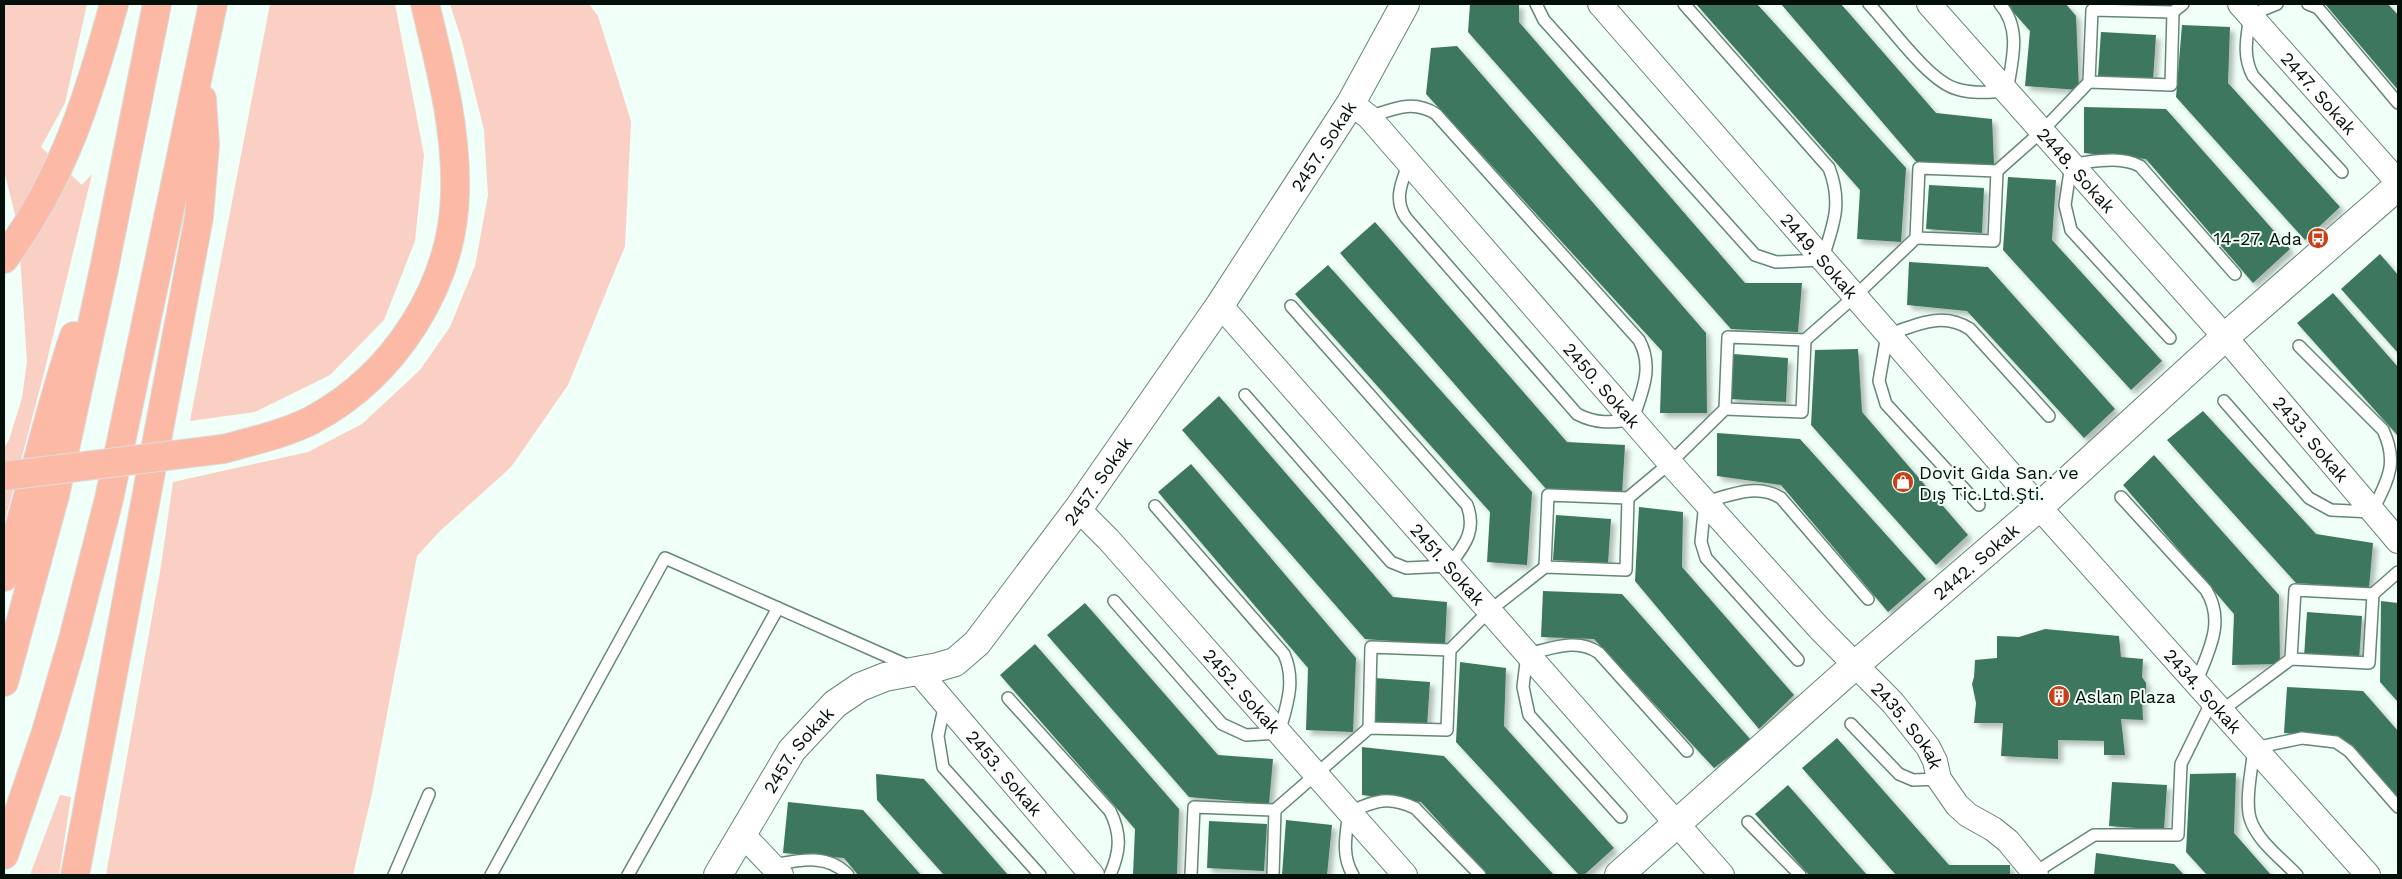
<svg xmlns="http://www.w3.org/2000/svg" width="2402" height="879" font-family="'Work Sans',sans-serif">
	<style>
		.green { fill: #fbd0c4 }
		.building { fill: #3d775d; filter: url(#shadow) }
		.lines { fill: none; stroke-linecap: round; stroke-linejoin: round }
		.service-casing { stroke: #648776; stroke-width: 14 }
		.minor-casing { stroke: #648776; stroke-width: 26 }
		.tertiary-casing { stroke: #648776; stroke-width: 30 }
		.motorway-casing { stroke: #dcdddd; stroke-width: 30 }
		.service { stroke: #fff; stroke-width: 11 }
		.minor { stroke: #fff; stroke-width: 24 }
		.tertiary { stroke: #fff; stroke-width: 28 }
		.motorway { stroke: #fcb9a6; stroke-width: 28 }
		.motorway-bridge-casing { stroke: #dcdddd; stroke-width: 30; stroke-linecap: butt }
		.motorway-bridge { stroke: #fcb9a6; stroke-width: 28 }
		.labels { text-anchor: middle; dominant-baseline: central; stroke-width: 4; stroke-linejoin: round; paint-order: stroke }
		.street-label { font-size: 18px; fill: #030f09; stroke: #f0fff7 }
		.poi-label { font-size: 18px; fill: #030f09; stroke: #f0fff7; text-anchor: start }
	</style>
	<defs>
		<filter id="shadow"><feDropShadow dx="4.5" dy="4.5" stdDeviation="2.5" flood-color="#0004"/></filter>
	</defs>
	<rect width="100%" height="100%" fill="#f0fff7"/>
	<g class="green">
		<path d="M4 4H87L65 103 41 147 82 185 92 174 43 377 4 524V448L9 440 22 398 27 361 18 226 4 171Z"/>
		<path d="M270 4H395L424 155 415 241 384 320 330 375 255 412 190 421Z"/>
		<path d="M450 4H589L598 16 631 121 625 246 568 385 511 467 440 531 417 556 372 793 353 875H106L161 566 173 482 308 452 362 424 420 370 450 327 475 266 488 195 484 130 462 41Z"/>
		<path d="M60 795 71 797 59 875H30Z"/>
	</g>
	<g class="building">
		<path d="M1470 4H1519V22L1745 283H1802L1798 332 1731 329 1468 32Z"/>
		<path d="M1696 4H1757L1906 168 1901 242 1857 239 1860 190Z"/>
		<path d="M1781 4H1841L1936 113 1992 119 1994 164 1919 165Z"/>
		<path d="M2006 4H2066L2076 16 2079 90 2025 86 2030 31Z"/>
		<path d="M2136 4H2167V7L2136 5Z"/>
		<path d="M2325 4H2388L2398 15V90Z"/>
		<path d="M2182 25 2230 27 2228 83 2340 207 2305 240 2176 97Z"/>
		<path d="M2101 32 2156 35 2153 80 2098 76Z"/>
		<path d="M1457 46 1706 333 1707 413H1660L1662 351 1426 94 1431 48Z"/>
		<path d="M2084 107 2166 109 2290 249 2253 283 2146 159 2084 153Z"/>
		<path d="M2008 177 2056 180 2052 240 2162 361 2131 390 2003 250Z"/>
		<path d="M1929 185 1984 188 1982 233 1926 229Z"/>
		<path d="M1375 222 1567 442 1625 445 1622 494 1547 490 1340 253Z"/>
		<path d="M2380 254 2398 275V353L2341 289Z"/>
		<path d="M1909 262 1988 267 2115 409 2084 438 1967 311 1907 305Z"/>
		<path d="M1328 265 1532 492 1527 565 1487 562 1490 512 1295 294Z"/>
		<path d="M2333 293 2398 367V436L2297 323Z"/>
		<path d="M1858 349 1862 412 1968 535 1936 565 1811 425 1815 350Z"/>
		<path d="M1733 354 1788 358 1786 402 1730 399Z"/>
		<path d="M1219 396 1393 597 1447 602 1445 645 1365 639 1182 430Z"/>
		<path d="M2203 411 2316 534 2373 543 2369 588 2296 583 2167 440Z"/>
		<path d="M1717 433 1800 439 1926 579 1888 612 1781 485 1717 476Z"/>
		<path d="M2154 455 2279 595 2280 664 2232 665 2234 614 2123 485Z"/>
		<path d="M1191 464 1356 658 1353 732 1306 730 1308 668 1158 492Z"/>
		<path d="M1639 507 1683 512 1682 567 1794 695 1759 729 1635 581Z"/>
		<path d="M1556 515 1611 519 1608 563 1553 560Z"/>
		<path d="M1543 591 1622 594 1751 740 1714 768 1594 639 1541 637Z"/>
		<path d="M2381 601 2398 603V702L2380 682Z"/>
		<path d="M1085 603 1218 755 1273 759 1269 804 1189 797 1047 635Z"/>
		<path d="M2307 612 2362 616 2359 660 2304 657Z"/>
		<path d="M2045 629 2119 636 2121 657 2143 659 2142 677 2146 683V694L2142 698 2143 720 2121 719 2125 755H2104V741L2058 740V759L2001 756 2003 723H1974L1976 703 1972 684 1974 677 1975 660 1997 658V636L2019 637Z"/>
		<path d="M1035 644 1179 809 1177 875H1133L1135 829 1000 675Z"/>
		<path d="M1460 662 1506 668 1504 726 1614 848 1584 875H1579L1456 742Z"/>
		<path d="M1375 678 1430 682 1427 726 1372 723Z"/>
		<path d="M2287 687 2363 691 2398 731V803L2340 738 2284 733Z"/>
		<path d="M1837 738 1949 865H2010V875H1896L1802 768Z"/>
		<path d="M1362 747 1444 756 1554 875H1487L1421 802 1362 795Z"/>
		<path d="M2236 773 2234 833 2271 875H2207L2186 852 2190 774Z"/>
		<path d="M876 774 924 779 1008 875H944L877 800Z"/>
		<path d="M2112 782 2167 785 2164 830 2109 826Z"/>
		<path d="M1788 785 1867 875H1809L1755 814Z"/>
		<path d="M788 802 863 810 921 875H858L844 858 783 853Z"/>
		<path d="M1286 820 1332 825 1327 875H1282Z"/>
		<path d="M1209 821 1267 824 1264 871 1207 868Z"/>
		<path d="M2096 853 2174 864 2184 875H2094Z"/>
	</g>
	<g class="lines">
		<g class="service-casing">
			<g id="service">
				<path d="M1536 4 1544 20 1755 255 1776 262 1822 260C1833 226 1843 204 1829 168L1684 4"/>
				<path d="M1869 4C1890 26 1929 82 1957 89 1973 94 1990 92 2007 91 2012 61 2022 29 2000 4"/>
				<path d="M2277 4 2250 15C2247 37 2242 56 2253 76L2342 172"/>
				<path d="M2308 4 2318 8 2398 103"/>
				<path d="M2089 82 2171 85 2173 12"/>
				<path d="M1369 117C1393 109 1413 99 1436 114L1639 340C1654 367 1642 392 1633 419 1612 423 1596 424 1577 414L1406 218C1393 199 1402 182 1409 162"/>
				<path d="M1916 238 1994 241 1997 171"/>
				<path d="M2170 338 2071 230 2065 205 2071 164C2093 162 2119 155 2140 166L2235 274"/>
				<path d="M1245 395 1391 562 1406 568 1449 566C1464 546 1477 531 1467 505L1291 306"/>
				<path d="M2224 401 2309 498 2331 510 2372 512C2387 481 2399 464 2383 430L2299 346"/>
				<path d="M1725 409 1802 412 1805 340"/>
				<path d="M2121 497 2206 590C2226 622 2208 652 2196 683"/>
				<path d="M1979 505 1886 404 1879 381 1887 335C1916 325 1942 311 1970 329L2049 416"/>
				<path d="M1545 567 1548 495 1628 498 1670 463 1725 409 1728 337 1805 340 1854 297 1916 238 1919 168 1997 171 2042 131 2089 82 2092 10 2173 12 2183 4"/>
				<path d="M1114 601 1222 724 1246 735 1279 733C1287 705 1296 681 1284 654L1155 506"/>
				<path d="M2291 659 2295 590 2373 594 2398 572"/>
				<path d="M1798 660 1706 558 1701 542 1705 502C1731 495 1757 483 1781 498L1868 599"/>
				<path d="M1008 698 1110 811C1122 835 1120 852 1110 875"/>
				<path d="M945 703 938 736 943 767 1040 875"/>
				<path d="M2221 711 2291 659 2369 663 2373 594"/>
				<path d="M1851 724 1899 774 1913 780 1939 779"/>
				<path d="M1369 728 1371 647 1450 650"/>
				<path d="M1621 817 1529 715 1523 687 1527 654C1551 649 1577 637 1599 653L1687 751"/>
				<path d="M1748 822 1800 875"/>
				<path d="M773 865C799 860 828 853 848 875"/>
				<path d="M2034 873 2094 835H2178L2181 764 2212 701"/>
				<path d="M394 875 429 794"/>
				<path d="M491 875 665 558 909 666"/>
				<path d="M628 875 778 608"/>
				<path d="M1191 875 1194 807 1275 810 1369 728 1447 730 1450 650 1489 611 1545 567 1626 570 1628 498"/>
				<path d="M1273 875 1275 810"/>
				<path d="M1353 875C1341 855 1346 835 1349 812 1375 801 1388 795 1415 808L1480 875"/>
				<path d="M2297 875C2282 859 2256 840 2250 818 2245 799 2252 768 2254 748L2302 738 2336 742 2349 751 2398 807"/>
			</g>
		</g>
		<g class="minor-casing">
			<g id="minor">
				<path id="s1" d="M1600 4 2039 507 2368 875"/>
				<path id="s2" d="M1929 4 2225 337 2398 541"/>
				<path id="s3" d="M2240 4 2398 182"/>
				<path id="s4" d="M1351 103 1369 117 1670 463 1819 628 1893 703 1928 747 1935 761 1939 779 1957 805 1968 815 1993 829 2008 841 2036 875"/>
				<path id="s5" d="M1220 305 1722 875"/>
				<path id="s6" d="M1078 509 1109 540 1405 875"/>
				<path id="s7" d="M917 670 1092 875"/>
				<path d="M742 834 781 875"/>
			</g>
		</g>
		<g class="tertiary-casing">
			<g id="tertiary">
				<path id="s8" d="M718 875 792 750 835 704 860 687 885 677 938 667 955 662 977 643 1078 509 1220 305 1351 103 1405 4"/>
				<path id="s9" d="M1619 875 1854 666 2039 507 2225 337 2398 186"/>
			</g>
		</g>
		<g class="motorway-casing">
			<g id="motorway">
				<path d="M4 259C63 179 88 99 114 4"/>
				<path d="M223 449C252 441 285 434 312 420 394 376 453 286 455 193 457 129 440 66 425 4"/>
				<path d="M4 577C30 498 47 416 74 336"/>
				<path d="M4 682 55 495 104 269 157 4"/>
				<path d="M4 855 46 732 72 643 109 499 213 4"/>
				<path d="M75 875 199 217 205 145 202 99"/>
			</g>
		</g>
		<use href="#service" class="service"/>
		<use href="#minor" class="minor"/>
		<use href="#tertiary" class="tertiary"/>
		<use href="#motorway" class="motorway"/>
		<g class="motorway-bridge-casing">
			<path id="motorway-bridge" d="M4 476 223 449"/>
		</g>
		<use href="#motorway-bridge" class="motorway-bridge"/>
	</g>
	<defs>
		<g id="bus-disc" transform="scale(1.125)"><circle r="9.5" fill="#c94018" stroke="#f0fff7"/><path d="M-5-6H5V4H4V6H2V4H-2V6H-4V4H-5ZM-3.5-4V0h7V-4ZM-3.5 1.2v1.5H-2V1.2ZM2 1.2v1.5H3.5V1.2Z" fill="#fff"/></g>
		<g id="shop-disc" transform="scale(1.125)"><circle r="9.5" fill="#c94018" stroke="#f0fff7"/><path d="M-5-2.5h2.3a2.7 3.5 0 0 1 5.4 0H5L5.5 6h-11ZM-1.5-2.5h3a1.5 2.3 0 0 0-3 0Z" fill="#fff"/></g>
		<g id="building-disc" transform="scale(1.125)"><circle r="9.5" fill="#c94018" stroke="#f0fff7"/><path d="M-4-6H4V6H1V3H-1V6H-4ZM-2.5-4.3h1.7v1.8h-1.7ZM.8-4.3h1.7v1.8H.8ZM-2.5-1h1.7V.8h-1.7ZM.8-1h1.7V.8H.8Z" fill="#fff"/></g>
	</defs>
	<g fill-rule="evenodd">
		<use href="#bus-disc" x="2318" y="238"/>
		<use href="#shop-disc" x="1903" y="482"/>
		<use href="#building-disc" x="2059" y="696"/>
	</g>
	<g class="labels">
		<g class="street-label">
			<text stroke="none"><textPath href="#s3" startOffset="119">2447. Sokak</textPath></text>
			<text stroke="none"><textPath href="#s8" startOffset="972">2457. Sokak</textPath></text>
			<text stroke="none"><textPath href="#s2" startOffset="222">2448. Sokak</textPath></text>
			<text stroke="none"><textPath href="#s1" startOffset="334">2449. Sokak</textPath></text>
			<text stroke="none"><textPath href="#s4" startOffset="378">2450. Sokak</textPath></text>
			<text stroke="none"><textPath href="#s2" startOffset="579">2433. Sokak</textPath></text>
			<text stroke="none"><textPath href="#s8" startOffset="568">2457. Sokak</textPath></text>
			<text stroke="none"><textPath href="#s9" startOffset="475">2442. Sokak</textPath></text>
			<text stroke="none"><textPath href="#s5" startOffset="345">2451. Sokak</textPath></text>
			<text stroke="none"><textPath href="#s6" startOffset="245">2452. Sokak</textPath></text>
			<text stroke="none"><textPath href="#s1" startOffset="914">2434. Sokak</textPath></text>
			<text stroke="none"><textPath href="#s4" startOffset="836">2435. Sokak</textPath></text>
			<text stroke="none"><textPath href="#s8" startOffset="149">2457. Sokak</textPath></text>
			<text stroke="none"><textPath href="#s7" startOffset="135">2453. Sokak</textPath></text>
		</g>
		<g class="poi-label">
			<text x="2302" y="238" text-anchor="end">14-27. Ada</text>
			<text x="1919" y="472">Dovit Gıda San. ve<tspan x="1919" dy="21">Dış Tic.Ltd.Şti.</tspan></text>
			<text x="2075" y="696">Aslan Plaza</text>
		</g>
	</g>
	<rect width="2402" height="879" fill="none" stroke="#030f09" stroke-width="10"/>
</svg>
